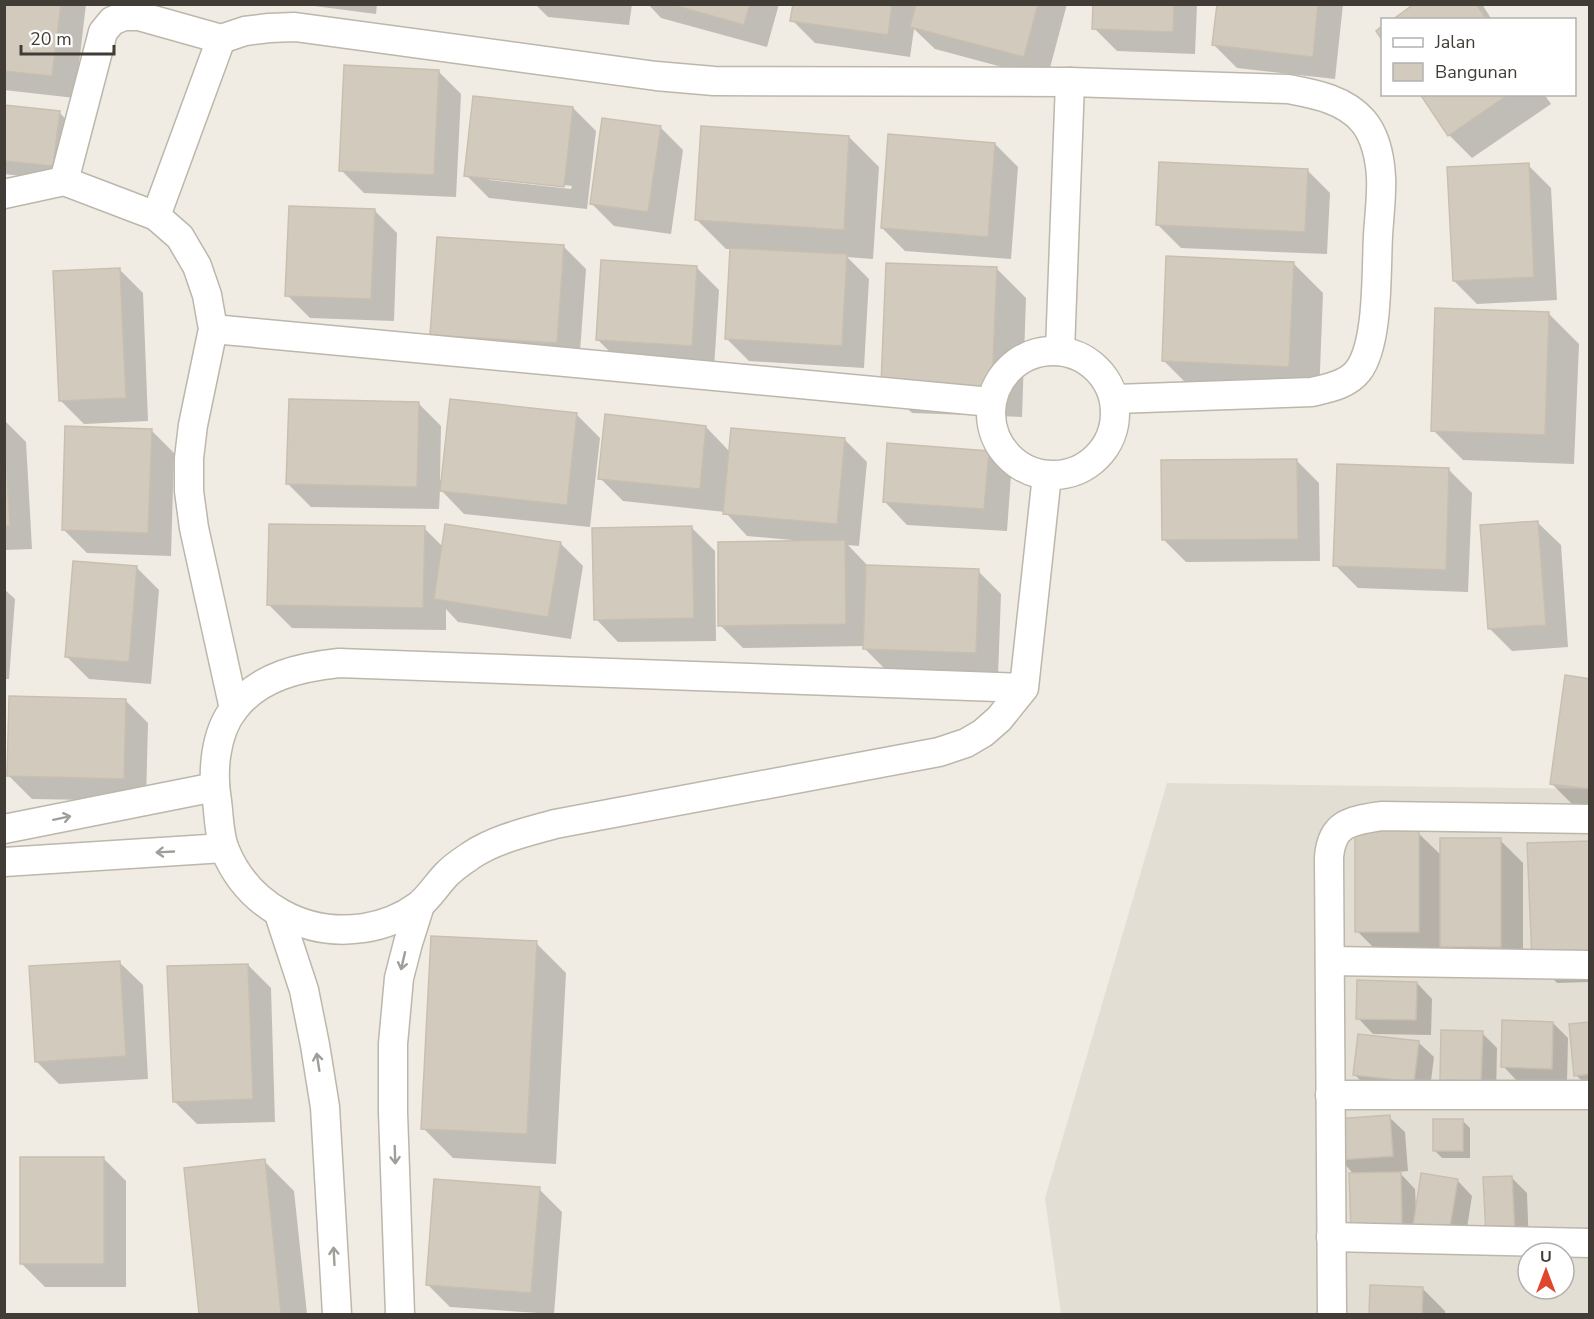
<svg xmlns="http://www.w3.org/2000/svg" width="1594" height="1319" font-family="'Nunito Sans',sans-serif">
	<style>
		.residential { fill: #e3ded3; fill-rule: evenodd }
		.shadow { fill: #0003; fill-rule: evenodd }
		.building { fill: #d3cabe; stroke: #c9bfaf; stroke-width: 1.5 }
		.lines { fill: none; stroke-linecap: round; stroke-linejoin: round }
		.street-casing { stroke: #bdb6ab; stroke-width: 31 }
		.street { stroke: #fff; stroke-width: 28 }
		.oneway { stroke: #a09e9a }
	</style>
	<rect width="100%" height="100%" fill="#f0ece4"/>
	<path class="residential" d="M1167 783 1589 789V1314H1061L1045 1198ZM1528 1253H1564V1289H1528Z"/>
	<g class="shadow">
		<path d="M4 4H86L75 98 4 90Z"/>
		<path d="M299 4H377L376 14Z"/>
		<path d="M535 4H632L629 25 548 17Z"/>
		<path d="M648 4H779L767 47 661 18Z"/>
		<path d="M794 4H1067L1047 79 935 49 914 29 910 57 815 43 792 20Z"/>
		<path d="M1095 4H1197L1195 54 1117 51 1094 28Z"/>
		<path d="M1218 4H1343L1335 79 1237 68 1214 45Z"/>
		<path d="M1417 4H1482L1492 20H1395Z"/>
		<path d="M438 71 461 94 456 197 364 193 341 170Z"/>
		<path d="M1421 94H1544L1551 104 1472 158 1449 135Z"/>
		<path d="M4 107 59 112 74 128 68 181 4 174Z"/>
		<path d="M573 108 596 131 587 209 489 198 466 175ZM489 177 572 186 571 189 489 180Z"/>
		<path d="M660 127 683 150 671 234 614 226 591 203Z"/>
		<path d="M849 137 879 167 873 259 847 257 869 279 864 368 749 361 726 338 732 249H726L696 219Z"/>
		<path d="M995 144 1018 167 1011 259 905 251 882 228Z"/>
		<path d="M1528 165 1551 188 1557 300 1477 304 1454 281Z"/>
		<path d="M1307 170 1330 193 1327 254 1181 248 1158 225Z"/>
		<path d="M374 210 397 233 394 321 310 318 287 295Z"/>
		<path d="M563 246 586 269 579 365 455 357 432 334Z"/>
		<path d="M1293 263 1323 293 1319 396 1193 390 1163 360Z"/>
		<path d="M696 267 719 290 714 368 621 363 598 340Z"/>
		<path d="M996 268 1026 298 1022 417 912 413 882 383Z"/>
		<path d="M120 270 143 293 148 421 84 424 61 401Z"/>
		<path d="M1549 314 1579 344 1574 464 1463 460 1433 430Z"/>
		<path d="M418 403 441 426 440 480 577 415 600 438 590 527 464 514 440 489 439 509 311 507 288 484Z"/>
		<path d="M4 420 26 442 32 549 4 550Z"/>
		<path d="M706 427 730 452 844 439 867 462 859 546 848 545 868 566 978 571 1001 594 998 676 888 672 865 649V646L743 648 720 625 792 540 747 536 725 512 623 501 600 478Z"/>
		<path d="M151 430 174 453 171 556 87 553 64 530Z"/>
		<path d="M988 452 1011 475 1007 531 907 525 885 502Z"/>
		<path d="M1296 460 1319 483 1320 561 1186 562 1163 539Z"/>
		<path d="M1449 470 1472 493 1468 592 1358 588 1335 565Z"/>
		<path d="M1538 523 1561 545 1568 647 1512 651 1489 628Z"/>
		<path d="M424 528 443 547 560 543 583 566 571 639 458 622 446 609V630L292 628 269 605Z"/>
		<path d="M692 528 715 551 716 641 618 642 596 619Z"/>
		<path d="M136 567 159 590 151 684 89 679 66 656Z"/>
		<path d="M4 589 15 599 9 679H4Z"/>
		<path d="M1590 680V808L1574 806 1551 783Z"/>
		<path d="M125 700 148 723 146 801 32 799 9 776Z"/>
		<path d="M1418 833 1441 855 1500 840 1523 863V969H1464L1441 947V954H1380L1357 931Z"/>
		<path d="M1590 843V982L1557 983 1534 960Z"/>
		<path d="M536 943 566 973 556 1164 453 1158 423 1128Z"/>
		<path d="M120 963 143 985 148 1079 59 1084 36 1061Z"/>
		<path d="M248 965 271 988 275 1122 197 1124 174 1101Z"/>
		<path d="M1417 983 1432 999 1431 1035 1373 1034 1358 1018Z"/>
		<path d="M1553 1023 1568 1038 1567 1083 1518 1082 1503 1066Z"/>
		<path d="M1590 1024V1089L1576 1075Z"/>
		<path d="M1482 1033 1497 1048 1496 1095 1456 1094 1441 1079Z"/>
		<path d="M1418 1042 1434 1057 1429 1097 1370 1090 1355 1075Z"/>
		<path d="M1389 1117 1405 1132 1408 1171 1399 1172 1415 1189 1416 1208 1457 1180 1472 1196 1464 1247 1417 1244 1340 1159Z"/>
		<path d="M1463 1121 1470 1128V1158H1442L1434 1150Z"/>
		<path d="M103 1158 126 1181V1287H45L22 1264Z"/>
		<path d="M264 1161 294 1191 307 1314H201L186 1169Z"/>
		<path d="M1511 1177 1527 1193 1529 1249 1502 1250Z"/>
		<path d="M539 1189 562 1212 554 1314 450 1307 427 1284Z"/>
		<path d="M1371 1287 1422 1288 1445 1311V1314H1370Z"/>
	</g>
	<g class="building">
		<path d="M4 4H61L52 76 4 71Z"/>
		<path d="M670 4H750L744 25Z"/>
		<path d="M793 4H892L888 35 790 21Z"/>
		<path d="M916 4H1038L1024 57 910 27Z"/>
		<path d="M1093 4H1174L1173 32 1092 29Z"/>
		<path d="M1217 4H1318L1313 57 1212 45Z"/>
		<path d="M1414 4H1476L1487 20H1392Z"/>
		<path d="M1382 26V40L1376 31Z"/>
		<path d="M344 65 439 70 434 175 339 171Z"/>
		<path d="M1420 94H1509L1448 136Z"/>
		<path d="M473 96 573 107 564 187 464 176Z"/>
		<path d="M4 105 60 111 53 166 4 161Z"/>
		<path d="M602 118 661 126 648 212 590 204Z"/>
		<path d="M701 126 849 136 844 230 695 220Z"/>
		<path d="M888 134 995 143 988 237 881 228Z"/>
		<path d="M1159 162 1308 169 1305 232 1156 225Z"/>
		<path d="M1529 163 1534 277 1453 281 1447 167Z"/>
		<path d="M289 206 375 209 371 299 285 296Z"/>
		<path d="M437 237 564 245 557 343 430 335Z"/>
		<path d="M730 248 847 254 842 346 725 339Z"/>
		<path d="M1166 256 1294 262 1289 367 1162 361Z"/>
		<path d="M601 260 697 266 692 346 596 340Z"/>
		<path d="M886 263 997 267 992 388 881 384Z"/>
		<path d="M120 268 126 398 59 401 53 271Z"/>
		<path d="M1435 308 1549 312 1545 435 1431 431Z"/>
		<path d="M289 399 419 402 417 487 286 484Z"/>
		<path d="M450 399 577 413 567 505 440 491Z"/>
		<path d="M605 414 706 426 700 489 598 479Z"/>
		<path d="M65 426 152 429 148 533 62 530Z"/>
		<path d="M731 428 845 438 837 524 723 514Z"/>
		<path d="M4 430 10 526H4Z"/>
		<path d="M887 443 989 451 984 509 883 502Z"/>
		<path d="M1297 459 1298 539 1162 540 1161 460Z"/>
		<path d="M1337 464 1449 468 1446 570 1333 566Z"/>
		<path d="M1538 521 1546 625 1488 629 1480 525Z"/>
		<path d="M269 524 425 526 423 608 267 605Z"/>
		<path d="M445 524 561 542 548 617 434 599Z"/>
		<path d="M692 526 694 618 594 620 592 528Z"/>
		<path d="M845 540 846 624 718 626V542Z"/>
		<path d="M73 561 137 566 129 662 65 657Z"/>
		<path d="M866 565 979 569 976 653 863 649Z"/>
		<path d="M1565 675 1590 679V789L1550 784Z"/>
		<path d="M9 696 126 699 124 779 7 776Z"/>
		<rect x="1355" y="831" width="64" height="101"/>
		<rect x="1440" y="838" width="61" height="109"/>
		<path d="M1590 841V958L1532 960 1527 843Z"/>
		<path d="M431 936 537 941 527 1134 421 1129Z"/>
		<path d="M120 961 126 1056 35 1062 29 966Z"/>
		<path d="M248 964 253 1099 173 1102 167 966Z"/>
		<path d="M1357 980 1417 982 1416 1020 1356 1019Z"/>
		<path d="M1502 1020 1553 1022 1552 1069 1501 1067Z"/>
		<path d="M1590 1022V1074L1574 1076 1569 1024Z"/>
		<path d="M1441 1030 1483 1031 1481 1081 1440 1080Z"/>
		<path d="M1358 1034 1419 1041 1414 1082 1353 1075Z"/>
		<path d="M1390 1115 1393 1156 1339 1160 1336 1119Z"/>
		<rect x="1433" y="1119" width="30" height="32"/>
		<rect x="20" y="1157" width="84" height="107"/>
		<path d="M265 1159 281 1314H199L184 1168Z"/>
		<path d="M1401 1172 1402 1230 1351 1231 1349 1173Z"/>
		<path d="M1421 1173 1458 1179 1449 1232 1413 1227Z"/>
		<path d="M1512 1176 1515 1234 1486 1235 1483 1177Z"/>
		<path d="M434 1179 540 1187 531 1293 426 1285Z"/>
		<path d="M1370 1285 1423 1287 1422 1314H1369Z"/>
	</g>
	<g class="lines">
		<g class="street-casing">
			<g id="street">
				<path d="M64 181 103 32 112 21 124 16H139L221 39 245 31 269 28 295 27 656 76 714 81 1070 82 1288 89C1314 94 1344 99 1363 121 1375 135 1380 158 1381 177 1382 196 1379 217 1378 236 1376 272 1379 344 1358 371 1347 385 1328 388 1312 392L1115 399"/>
				<path d="M4 194 64 181 156 216 180 237 197 266 207 295 213 329 193 425 189 458V491L194 528 234 709"/>
				<path d="M156 216 221 39"/>
				<path d="M213 329 991 402"/>
				<path d="M1060 351 1070 82"/>
				<circle cx="1053" cy="413" r="62"/>
				<path d="M1024 688 339 663C301 667 259 676 234 709 215 733 212 772 217 801 219 816 219 836 225 850 248 906 305 937 364 928 383 925 403 917 418 906 430 897 438 882 449 872 455 866 463 861 470 856 495 839 527 832 555 824L939 752 966 743 983 733 999 719 1024 688 1047 475"/>
				<path d="M4 829 215 787"/>
				<path d="M4 862 224 848"/>
				<path d="M279 914 304 990 315 1045 325 1107 337 1314"/>
				<path d="M1330 961 1590 965"/>
				<path d="M1330 1095H1590"/>
				<path d="M1331 1237 1590 1243"/>
				<path d="M400 1314 393 1112V1044L399 978 408 943 420 905"/>
				<path d="M1332 1314 1329 857C1332 823 1350 821 1381 816L1590 819"/>
			</g>
		</g>
		<use href="#street" class="street"/>
	</g>
	<defs><path id="oneway-shaft" d="M-6 0H5M1.5-3L5.5 0L1.5 3" fill="none" stroke-width="1.6" stroke-linecap="round" stroke-linejoin="round" transform="scale(1.5)"/></defs>
	<g class="oneway">
		<use href="#oneway-shaft" transform="translate(62 818) rotate(-12)"/>
		<use href="#oneway-shaft" transform="translate(165 852) rotate(177)"/>
		<use href="#oneway-shaft" transform="translate(403 961) rotate(103)"/>
		<use href="#oneway-shaft" transform="translate(318 1062) rotate(-99)"/>
		<use href="#oneway-shaft" transform="translate(395 1155) rotate(88)"/>
		<use href="#oneway-shaft" transform="translate(334 1256) rotate(-93)"/>
	</g>
	<rect width="1594" height="1319" fill="none" stroke="#413c35" stroke-width="12"/>
	<rect x="1381" y="18" width="195" height="78" fill="#ffffff" stroke="#b3b1ae" stroke-width="1.5"/>
	<rect x="1393" y="38" width="30" height="9" fill="#ffffff" stroke="#b3b1ae" stroke-width="1.5"/>
	<text x="1435" y="48" font-size="18" fill="#413c35">Jalan</text>
	<rect x="1393" y="63" width="30" height="18" fill="#d3cabe" stroke="#b3b1ae" stroke-width="1.5"/>
	<text x="1435" y="78" font-size="18" fill="#413c35">Bangunan</text>
	<g transform="translate(1546 1271)"><circle r="28" fill="#ffffff" stroke="#b3b1ae" stroke-width="1.5"/>
	<path d="M0-4.5L10 22L0 15L-10 22Z" fill="#df462c"/>
	<text y="-9" font-size="16" font-weight="bold" text-anchor="middle" fill="#413c35">U</text>
	</g>
	<path d="M21 45v9h93v-9" fill="none" stroke="#413c35" stroke-width="3"/>
	<text x="30" y="45" font-size="18" fill="#413c35" stroke="#ffffff" stroke-width="4.5" paint-order="stroke">20 m</text>
</svg>
